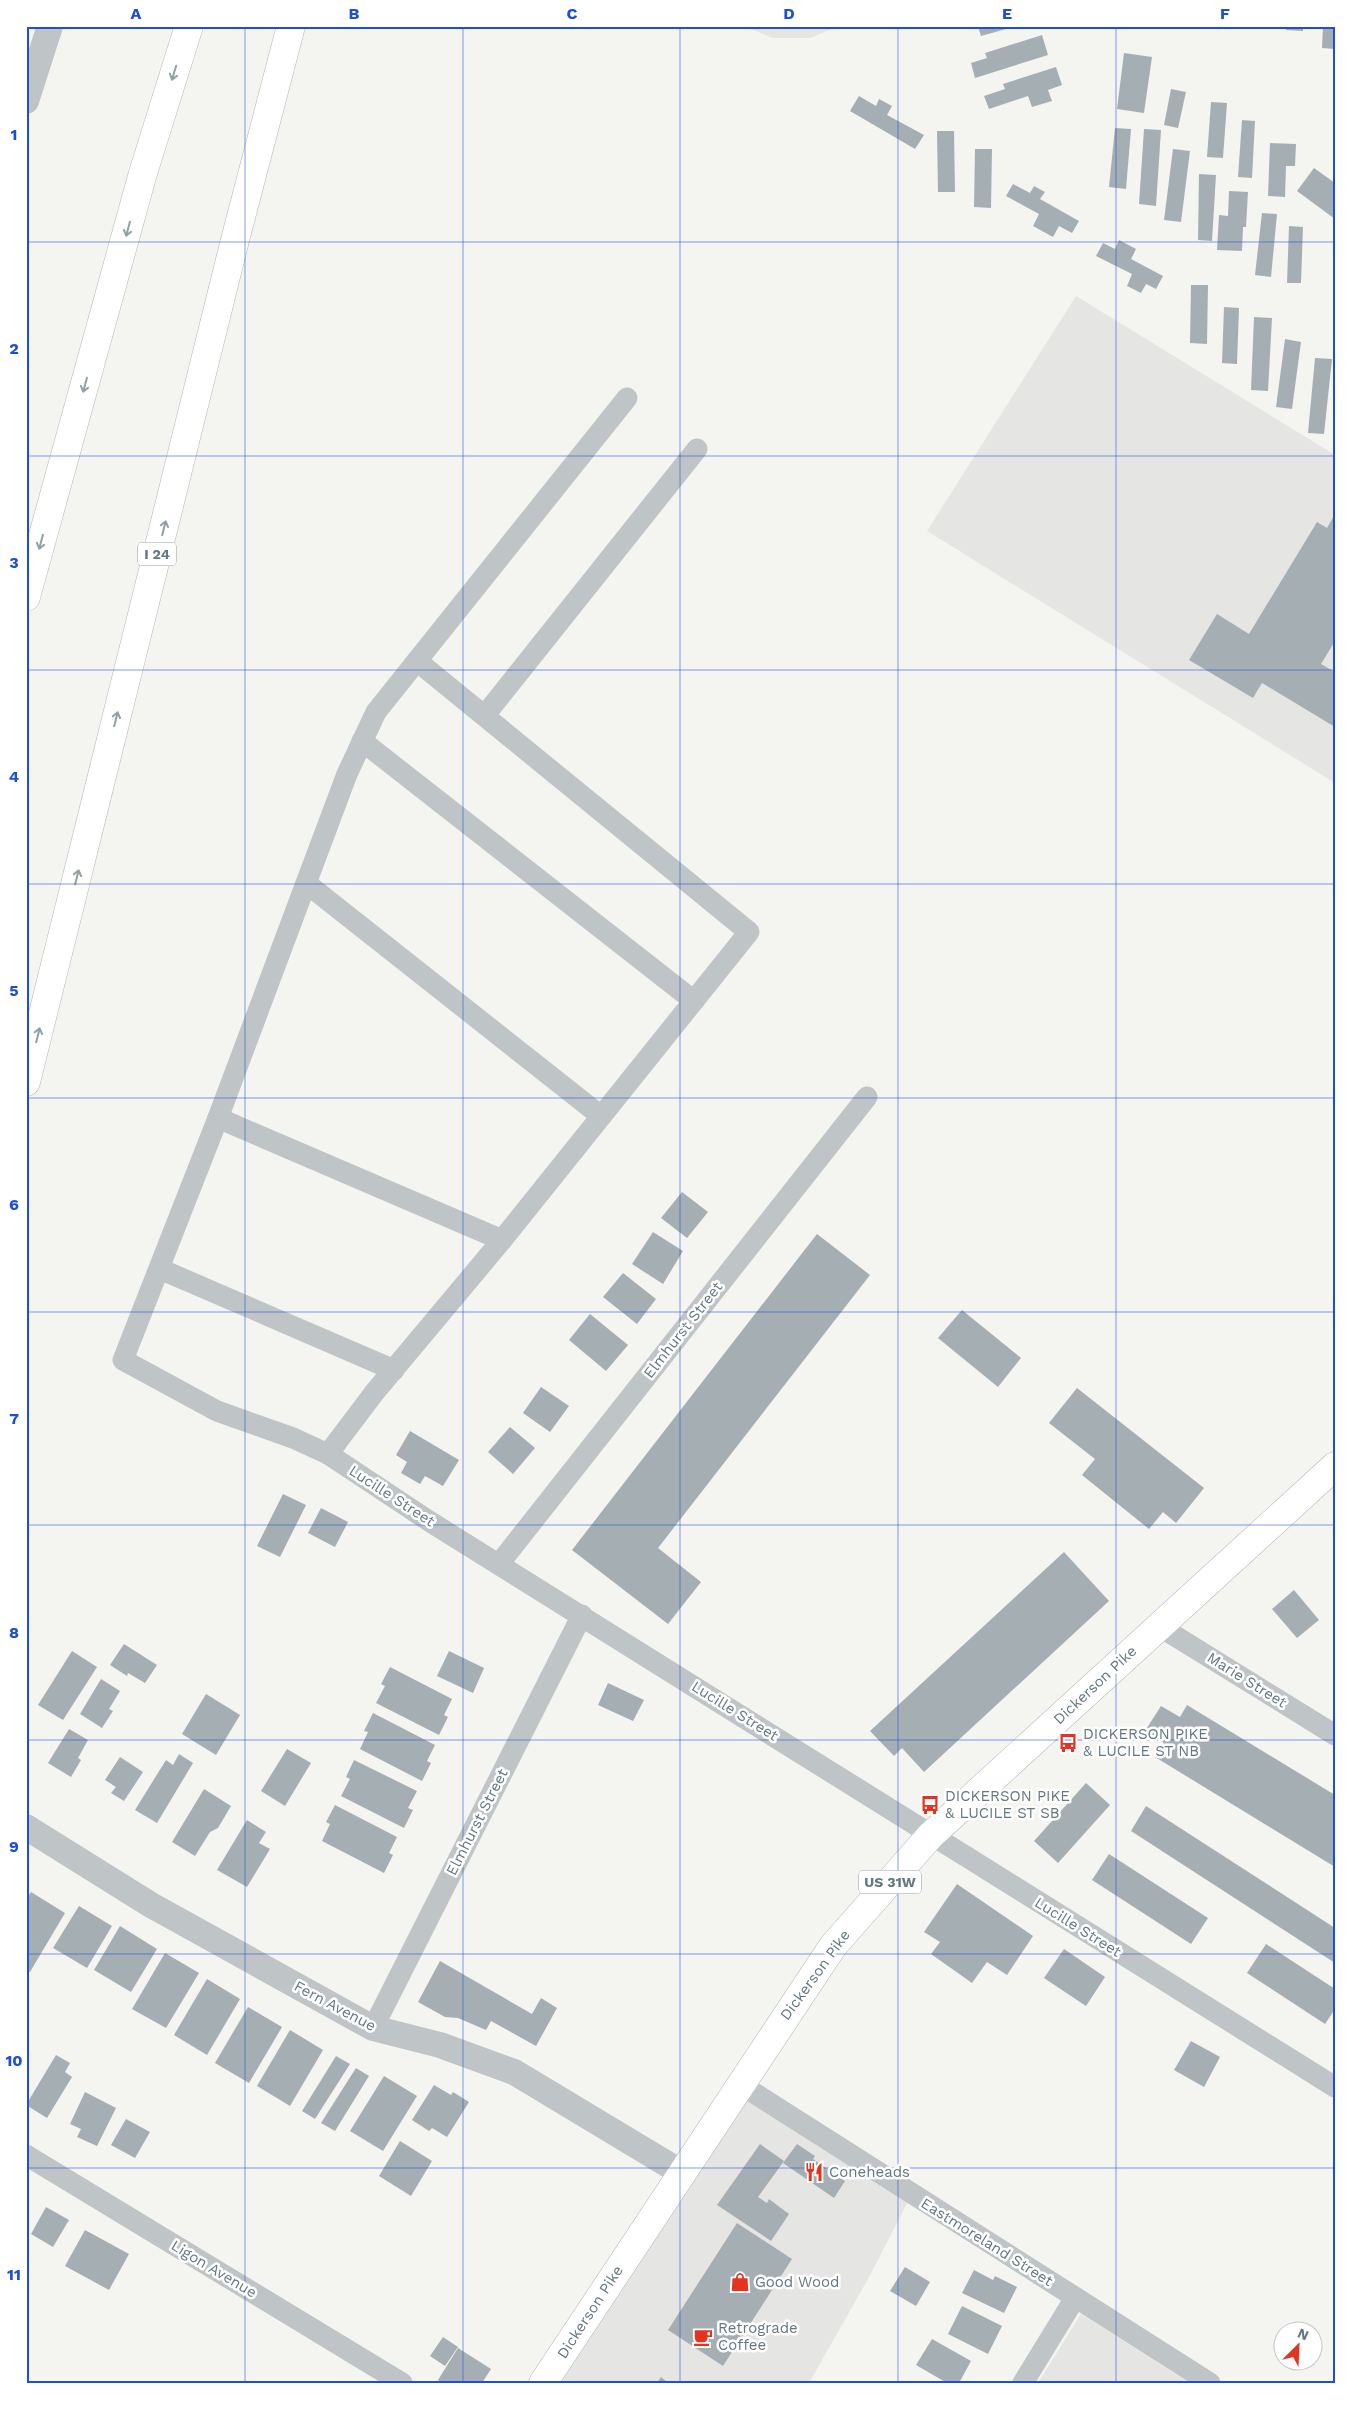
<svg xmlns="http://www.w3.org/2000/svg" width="1361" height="2409" font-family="'Work Sans',sans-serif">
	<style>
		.built { fill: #e5e5e3 }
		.building { fill: #a5afb3 }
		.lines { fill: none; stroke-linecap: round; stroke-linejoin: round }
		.primary-casing { stroke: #b0b6b8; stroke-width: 29 }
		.motorway-casing { stroke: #b2b6b8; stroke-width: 29 }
		.minor { stroke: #bfc4c6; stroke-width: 21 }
		.tertiary { stroke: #bfc4c6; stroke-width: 26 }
		.primary { stroke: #fff; stroke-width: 28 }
		.motorway { stroke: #fff; stroke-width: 28 }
		.oneway { stroke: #92a0a7 }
		.grid { fill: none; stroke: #1d4ed8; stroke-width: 1; stroke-opacity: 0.55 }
		.labels { text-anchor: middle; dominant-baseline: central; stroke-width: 5; stroke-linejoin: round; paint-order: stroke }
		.shield { fill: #fff; stroke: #92a0a7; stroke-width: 1 }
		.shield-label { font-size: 14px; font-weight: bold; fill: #637881 }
		.street-label { font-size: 15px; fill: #637881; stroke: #fff }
		.poi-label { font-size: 15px; fill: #637881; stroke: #fff; text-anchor: start }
		.neatline { fill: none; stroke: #1d4ed8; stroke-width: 2 }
		.grid-label { font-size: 16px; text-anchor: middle; font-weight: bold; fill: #1d4ed8 }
	</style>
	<rect width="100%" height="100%" fill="#f4f4f0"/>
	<g class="built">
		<path d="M745 26H839L810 38H772Z"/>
		<path d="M1076 296 1335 455V783L927 531Z"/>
		<path d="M740 2084 912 2194 868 2279 809 2383H543Z"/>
		<path d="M1081 2314 1190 2383H1038Z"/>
	</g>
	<g class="building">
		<path d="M978 26H1013V27L981 36Z"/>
		<path d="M1286 26H1303V31L1286 30Z"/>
		<path d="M1323 26H1335V49L1322 48Z"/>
		<path d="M1042 35 1048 55 975 78 971 63 987 58 985 53Z"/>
		<path d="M1124 53 1152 57 1144 113 1117 109Z"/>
		<path d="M1056 67 1062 85 1048 90 1052 101 1032 107 1028 96 989 109 984 96 1005 89 1003 84Z"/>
		<path d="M1171 89 1186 92 1178 128 1164 125Z"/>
		<path d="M859 96 876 106 879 99 892 106 887 115 924 135 915 149 850 111Z"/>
		<path d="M1211 102 1227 103 1223 158 1207 157Z"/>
		<path d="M1242 120 1255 121 1252 178 1238 177Z"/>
		<path d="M1115 128 1131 129 1126 189 1109 187Z"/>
		<path d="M1144 129 1161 130 1156 206 1139 204Z"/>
		<path d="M937 131H954L955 192H938Z"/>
		<path d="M1270 143 1296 144 1295 166H1286L1285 197 1268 196Z"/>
		<path d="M975 149H992L991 208 974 207Z"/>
		<path d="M1173 149 1190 151 1181 222 1164 220Z"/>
		<path d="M1314 168 1335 183V219L1297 191Z"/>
		<path d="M1199 174 1216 175 1212 241 1198 240Z"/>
		<path d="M1013 184 1030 193 1034 186 1045 192 1040 199 1079 221 1072 233 1059 226 1053 237 1033 226 1039 214 1006 196Z"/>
		<path d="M1229 191 1248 192 1246 227H1243L1242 251 1217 250 1219 215 1228 216Z"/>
		<path d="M1262 213 1277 214 1271 277 1255 275Z"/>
		<path d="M1289 226 1303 227 1301 283H1287Z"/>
		<path d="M1119 240 1136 249 1131 259 1163 276 1156 289 1146 284 1141 293 1127 286 1132 274 1096 256 1103 243 1115 249Z"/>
		<path d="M1191 285H1208L1207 344 1190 343Z"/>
		<path d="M1224 307 1239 308 1237 364 1222 363Z"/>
		<path d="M1254 317 1272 318 1268 391 1251 390Z"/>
		<path d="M1285 339 1301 342 1292 409 1276 407Z"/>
		<path d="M1315 358 1332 359 1324 434 1308 433Z"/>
		<path d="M1335 514V641L1321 664 1335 672V727L1262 683 1253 698 1189 660 1217 614 1249 634 1317 522 1327 528Z"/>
		<path d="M682 1192 708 1212 687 1238 661 1218Z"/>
		<path d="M653 1232 683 1251 663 1284 632 1264Z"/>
		<path d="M817 1234 870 1275 658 1548 701 1582 668 1624 572 1550Z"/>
		<path d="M623 1273 656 1299 637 1324 603 1297Z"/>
		<path d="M962 1310 1021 1358 998 1387 938 1338Z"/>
		<path d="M590 1314 628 1345 606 1371 569 1340Z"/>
		<path d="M541 1387 569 1406 550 1432 523 1413Z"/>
		<path d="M1077 1388 1204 1488 1176 1523 1163 1512 1149 1529 1082 1475 1095 1459 1049 1423Z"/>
		<path d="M510 1427 535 1448 513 1474 488 1452Z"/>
		<path d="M410 1431 459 1460 443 1486 425 1476 420 1484 401 1473 407 1462 396 1455Z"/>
		<path d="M283 1494 306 1505 280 1557 257 1546Z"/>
		<path d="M321 1508 348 1522 335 1547 308 1533Z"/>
		<path d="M1064 1552 1109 1601 924 1772 902 1748 894 1756 870 1731Z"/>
		<path d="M1294 1590 1319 1620 1297 1638 1272 1609Z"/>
		<path d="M124 1644 157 1665 145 1683 128 1673 127 1676 110 1665Z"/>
		<path d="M72 1651 97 1667 63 1720 38 1705Z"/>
		<path d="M449 1651 484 1668 473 1693 437 1676Z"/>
		<path d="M390 1667 452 1699 444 1715 448 1717 439 1735 376 1703 385 1686 381 1684Z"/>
		<path d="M101 1679 120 1691 109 1709 113 1711 102 1728 80 1714Z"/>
		<path d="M608 1683 644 1700 633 1721 598 1705Z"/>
		<path d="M206 1694 240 1715 216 1755 182 1734Z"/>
		<path d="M1187 1705 1335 1795V1867L1155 1757 1164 1743 1145 1731 1161 1706 1180 1717Z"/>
		<path d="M373 1713 435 1745 427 1761 431 1763 422 1781 360 1749 368 1732 364 1731Z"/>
		<path d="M69 1729 88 1740 78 1758 81 1760 71 1777 48 1763Z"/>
		<path d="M287 1749 311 1763 285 1806 261 1791Z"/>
		<path d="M179 1754 193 1763 157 1823 135 1810 166 1760 173 1765Z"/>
		<path d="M120 1757 143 1772 124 1801 111 1793 116 1787 105 1780Z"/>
		<path d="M354 1760 417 1791 408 1808 413 1810 404 1828 341 1796 350 1779 346 1777Z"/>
		<path d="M1086 1783 1110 1805 1058 1863 1034 1841Z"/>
		<path d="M204 1789 231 1806 218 1828 210 1832 195 1856 172 1842Z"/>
		<path d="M335 1805 397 1837 389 1853 393 1855 384 1873 322 1841 330 1824 326 1822Z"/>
		<path d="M1146 1806 1335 1928V1963L1131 1831Z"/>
		<path d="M247 1820 266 1832 259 1843 270 1849 247 1887 217 1870Z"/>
		<path d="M1109 1854 1208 1918 1191 1944 1092 1880Z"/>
		<path d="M957 1884 1033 1936 1007 1975 987 1962 972 1983 931 1954 940 1942 924 1932Z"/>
		<path d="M31 1892 65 1913 30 1972 26 1970V1899Z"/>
		<path d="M79 1906 112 1926 87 1968 53 1948Z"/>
		<path d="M120 1926 157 1949 131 1992 94 1970Z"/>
		<path d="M1266 1944 1335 1989V2009L1325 2024 1247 1973Z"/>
		<path d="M1064 1949 1105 1977 1086 2006 1044 1978Z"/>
		<path d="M165 1953 199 1973 166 2028 132 2009Z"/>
		<path d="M440 1961 532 2014 541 1998 557 2008 536 2046 491 2021 486 2030 458 2018 445 2017 418 2002Z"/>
		<path d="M207 1979 240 1999 207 2055 174 2035Z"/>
		<path d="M248 2007 282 2027 249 2083 215 2063Z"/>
		<path d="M290 2030 323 2050 290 2106 257 2086Z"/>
		<path d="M1191 2041 1220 2057 1204 2087 1174 2070Z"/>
		<path d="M56 2055 70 2063 65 2072 72 2077 47 2118 26 2105Z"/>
		<path d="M336 2056 350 2064 315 2119 302 2111Z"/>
		<path d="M356 2068 369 2076 335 2131 321 2123Z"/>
		<path d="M384 2076 417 2096 383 2151 350 2131Z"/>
		<path d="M434 2085 451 2095 453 2092 469 2102 447 2137 432 2128 429 2131 412 2120Z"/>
		<path d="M85 2092 116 2108 97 2146 77 2137 81 2129 70 2124Z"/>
		<path d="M126 2119 150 2132 135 2158 111 2145Z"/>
		<path d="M400 2141 432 2161 411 2196 379 2176Z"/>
		<path d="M760 2144 784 2161 758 2197 767 2203 769 2199 789 2214 771 2241 717 2205Z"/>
		<path d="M797 2144 815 2156 813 2159 845 2181 834 2198 783 2163Z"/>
		<path d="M46 2207 69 2220 53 2247 31 2234Z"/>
		<path d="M737 2223 792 2259 723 2366 668 2330Z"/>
		<path d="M85 2230 129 2254 109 2290 65 2266Z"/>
		<path d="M905 2267 930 2282 916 2306 890 2291Z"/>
		<path d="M974 2270 993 2280 995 2276 1017 2287 1004 2313 962 2293Z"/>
		<path d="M962 2306 1002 2326 988 2354 948 2334Z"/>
		<path d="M443 2337 458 2347 445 2366 430 2356Z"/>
		<path d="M932 2339 971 2361 959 2383H947L916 2365Z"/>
		<path d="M458 2348 491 2369 482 2383H442L438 2380Z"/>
		<path d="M661 2377 668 2383H657Z"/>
	</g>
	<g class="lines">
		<g class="primary-casing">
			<path id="primary" d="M543 2383 833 1946 931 1835 1335 1466"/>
		</g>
		<g class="motorway-casing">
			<g id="motorway">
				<path d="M26 597 143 173 189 26"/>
				<path d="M26 1082 235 240 291 26"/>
			</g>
		</g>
		<g class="minor">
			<path d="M627 398 376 712 347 774 218 1118 123 1360 217 1411 293 1438 328 1454 429 1521 1335 2087"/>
			<path d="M485 715 697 449"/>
			<path d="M362 741 694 1001"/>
			<path d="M306 883 601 1116"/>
			<path d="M218 1118 502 1240"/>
			<path d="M160 1269 394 1370"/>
			<path d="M328 1454 374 1393 502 1240 749 932 417 661"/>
			<path d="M499 1564 867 1097"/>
			<path d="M1159 1626 1335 1735"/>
			<path d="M373 2028 582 1615"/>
			<path d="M740 2084 1210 2383"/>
			<path d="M26 2155 402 2383"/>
			<path d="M1023 2383 1075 2298"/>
		</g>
		<g class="tertiary">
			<path d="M26 101 50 26"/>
			<path d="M26 1827 151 1905 373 2028 440 2045 514 2072 682 2173"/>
		</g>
		<use href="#primary" class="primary"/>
		<use href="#motorway" class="motorway"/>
	</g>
	<defs><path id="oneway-shaft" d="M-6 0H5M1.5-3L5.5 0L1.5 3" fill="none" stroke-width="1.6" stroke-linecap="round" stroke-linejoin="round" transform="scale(1.25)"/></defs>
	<g class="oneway">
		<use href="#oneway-shaft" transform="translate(174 73) rotate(107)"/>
		<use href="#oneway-shaft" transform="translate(128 229) rotate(105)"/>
		<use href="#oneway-shaft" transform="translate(85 385) rotate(105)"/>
		<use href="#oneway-shaft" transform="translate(164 528) rotate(-76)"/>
		<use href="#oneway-shaft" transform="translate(41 542) rotate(105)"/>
		<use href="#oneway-shaft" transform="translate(116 719) rotate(-76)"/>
		<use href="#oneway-shaft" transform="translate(77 877) rotate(-76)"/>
		<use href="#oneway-shaft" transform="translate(38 1035) rotate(-76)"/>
	</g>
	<path class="grid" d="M245 26V2383M463 26V2383M680 26V2383M898 26V2383M1116 26V2383M26 242H1335M26 456H1335M26 670H1335M26 884H1335M26 1098H1335M26 1312H1335M26 1525H1335M26 1740H1335M26 1954H1335M26 2168H1335"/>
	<defs>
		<g id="bus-bare" transform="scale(1.5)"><path d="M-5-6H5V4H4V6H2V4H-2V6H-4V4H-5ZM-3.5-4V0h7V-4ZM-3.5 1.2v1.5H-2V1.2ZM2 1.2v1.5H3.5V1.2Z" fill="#e53320" stroke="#fff" stroke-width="2.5" paint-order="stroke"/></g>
		<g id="restaurant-bare" transform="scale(1.5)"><path d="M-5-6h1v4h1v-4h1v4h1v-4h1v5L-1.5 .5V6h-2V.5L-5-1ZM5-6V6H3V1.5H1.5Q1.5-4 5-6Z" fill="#e53320" stroke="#fff" stroke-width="2.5" paint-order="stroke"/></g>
		<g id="shop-bare" transform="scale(1.5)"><path d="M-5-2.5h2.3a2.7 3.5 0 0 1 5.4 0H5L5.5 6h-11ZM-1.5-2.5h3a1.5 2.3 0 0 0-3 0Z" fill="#e53320" stroke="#fff" stroke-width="2.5" paint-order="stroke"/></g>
		<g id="cafe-bare" transform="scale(1.5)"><path d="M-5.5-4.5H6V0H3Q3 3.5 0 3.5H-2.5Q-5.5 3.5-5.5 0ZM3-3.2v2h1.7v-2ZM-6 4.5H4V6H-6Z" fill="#e53320" stroke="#fff" stroke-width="2.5" paint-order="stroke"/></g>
	</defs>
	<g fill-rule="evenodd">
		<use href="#bus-bare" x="1068" y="1743"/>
		<use href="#bus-bare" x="930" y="1805"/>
		<use href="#restaurant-bare" x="814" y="2172"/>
		<use href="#shop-bare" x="740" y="2282"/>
		<use href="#cafe-bare" x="703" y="2337"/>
	</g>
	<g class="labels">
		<g class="shield">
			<rect x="138" y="542.5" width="38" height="23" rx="4"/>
			<rect x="859" y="1870.5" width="62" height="23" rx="4"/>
		</g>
		<g class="shield-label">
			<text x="157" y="554">I 24</text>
			<text x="890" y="1882">US 31W</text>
		</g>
		<g class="street-label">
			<text transform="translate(683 1330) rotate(-52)">Elmhurst Street</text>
			<text transform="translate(392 1496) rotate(33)">Lucille Street</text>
			<text transform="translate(1247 1680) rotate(32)">Marie Street</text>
			<text transform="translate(1095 1685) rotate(-43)">Dickerson Pike</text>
			<text transform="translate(735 1711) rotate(32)">Lucille Street</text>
			<text transform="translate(477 1822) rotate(-63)">Elmhurst Street</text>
			<text transform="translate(1078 1927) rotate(32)">Lucille Street</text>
			<text transform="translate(815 1975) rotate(-54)">Dickerson Pike</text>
			<text transform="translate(335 2006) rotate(28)">Fern Avenue</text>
			<text transform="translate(987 2242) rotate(32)">Eastmoreland Street</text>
			<text transform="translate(214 2269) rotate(31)">Ligon Avenue</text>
			<text transform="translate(590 2312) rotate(-57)">Dickerson Pike</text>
		</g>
		<g class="poi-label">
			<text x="1083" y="1734">DICKERSON PIKE<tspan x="1083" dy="17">&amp; LUCILE ST NB</tspan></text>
			<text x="945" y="1796">DICKERSON PIKE<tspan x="945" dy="17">&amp; LUCILE ST SB</tspan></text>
			<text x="829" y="2172">Coneheads</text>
			<text x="755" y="2282">Good Wood</text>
			<text x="718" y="2328">Retrograde<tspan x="718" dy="17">Coffee</tspan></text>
		</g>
	</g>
	<rect width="1361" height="2409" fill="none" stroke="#ffffff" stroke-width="55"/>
	<g transform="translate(1298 2346) rotate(24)"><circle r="24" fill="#ffffff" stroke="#c1c9cd"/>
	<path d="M0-4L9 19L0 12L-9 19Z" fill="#e53320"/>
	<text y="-8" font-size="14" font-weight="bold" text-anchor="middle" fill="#637881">N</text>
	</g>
	<rect x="28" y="28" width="1306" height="2354" class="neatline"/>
	<g class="grid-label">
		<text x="136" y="19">A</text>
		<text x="354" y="19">B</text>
		<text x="572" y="19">C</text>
		<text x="789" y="19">D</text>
		<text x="1007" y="19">E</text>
		<text x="1225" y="19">F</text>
		<text x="14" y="140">1</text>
		<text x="14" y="354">2</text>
		<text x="14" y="568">3</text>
		<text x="14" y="782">4</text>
		<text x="14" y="996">5</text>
		<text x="14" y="1210">6</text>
		<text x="14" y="1424">7</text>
		<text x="14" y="1638">8</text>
		<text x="14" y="1852">9</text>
		<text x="14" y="2066">10</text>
		<text x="14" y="2280">11</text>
	</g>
</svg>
